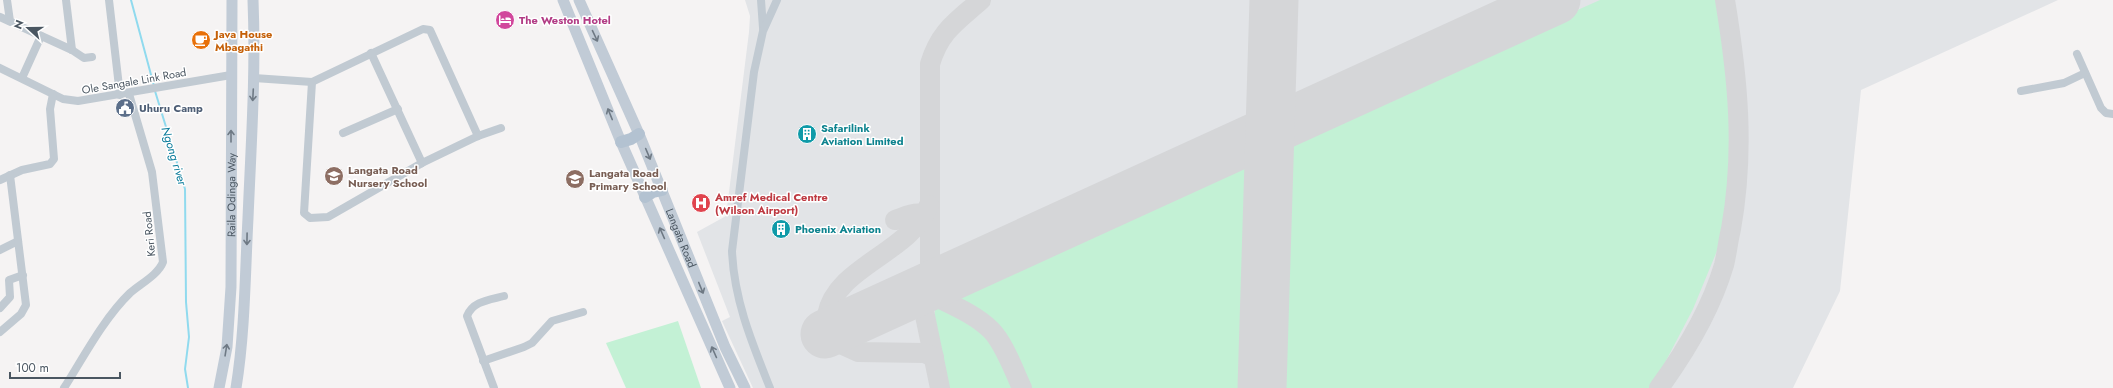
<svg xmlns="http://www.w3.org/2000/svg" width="2113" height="388" font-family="Jost,sans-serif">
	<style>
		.airport { fill: #e2e4e7 }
		.green { fill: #c3f1d5 }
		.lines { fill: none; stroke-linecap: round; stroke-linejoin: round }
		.stream { stroke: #90daee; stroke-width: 2 }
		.taxiway { stroke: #d5d6d8; stroke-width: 20 }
		.runway { stroke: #d5d6d8; stroke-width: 49 }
		.street { stroke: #c1cad2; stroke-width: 8 }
		.secondary { stroke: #c1cbd6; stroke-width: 11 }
		.primary { stroke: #b3c2d1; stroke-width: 12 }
		.oneway { stroke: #6e7984 }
		.labels { text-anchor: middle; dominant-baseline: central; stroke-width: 3; stroke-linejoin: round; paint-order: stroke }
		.hotel-label { font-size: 11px; font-weight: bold; fill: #b23c85; stroke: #fff; text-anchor: start }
		.food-label { font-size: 11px; font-weight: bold; fill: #c56008; stroke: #fff; text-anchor: start }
		.street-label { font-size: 11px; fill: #4a5661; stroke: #fff }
		.service-label { font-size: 11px; font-weight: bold; fill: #4e5e75; stroke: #fff; text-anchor: start }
		.culture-label { font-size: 11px; font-weight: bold; fill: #0d838f; stroke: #fff; text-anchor: start }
		.education-label { font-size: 11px; font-weight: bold; fill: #785e54; stroke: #fff; text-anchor: start }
		.health-label { font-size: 11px; font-weight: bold; fill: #be3a42; stroke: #fff; text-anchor: start }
		.water-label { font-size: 12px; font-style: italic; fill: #0c7c9b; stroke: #fff }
	</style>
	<rect width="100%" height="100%" fill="#f5f3f3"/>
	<path class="airport" d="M745 0H2058L1861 90 1840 291 1793 388H753L722 321 730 317 697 232 726 216 749 32 750 16Z"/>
	<g class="green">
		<path d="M1600 0H1719L1723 25 1731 131 1730 187 1719 246 1693 309 1658 376 1649 388H1279L1290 145 1492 48Z"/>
		<path d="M1242 165H1249L1254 169 1255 174 1249 388H948C944 369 928 321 937 304 939 302 942 300 944 298Z"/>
		<path d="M678 321 701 388H626L606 343Z"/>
	</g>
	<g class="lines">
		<g class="stream">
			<path d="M131 0 154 86"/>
			<path d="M155 91 185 189 186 302 189 337 185 369 188 388"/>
		</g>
		<g class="taxiway">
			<path d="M895 220C907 216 925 206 929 224"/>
			<path d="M952 276C943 276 933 276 930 266V64C940 31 956 22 981 0"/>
			<path d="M940 287 930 294 923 306 940 388"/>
			<path d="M930 294C950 304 975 314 991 330 1004 343 1014 371 1022 388"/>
			<path d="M827 315C836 266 911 253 929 205"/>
			<path d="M836 342 858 352 924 353 934 357"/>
			<path d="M1659 388C1686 351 1711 309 1724 265 1727 253 1728 241 1731 229 1745 150 1738 79 1725 0"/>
		</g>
		<g class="runway">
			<path d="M825 334 1556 0"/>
			<path d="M1262 388 1274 0"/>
		</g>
		<g class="street">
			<path d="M7 0 10 21"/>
			<path d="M66 0 72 50"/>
			<path d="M109 0 120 95"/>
			<path d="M761 0 763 28"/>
			<path d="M0 17 72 50 84 58 92 57"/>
			<path d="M371 53 422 163"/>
			<path d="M2077 54 2101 108 2106 113 2113 114"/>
			<path d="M0 68 63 99 78 101 231 75"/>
			<path d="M22 78 41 36"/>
			<path d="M254 78 312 82 423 29 430 30 478 136"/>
			<path d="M312 82 304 213 310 218 328 217 422 163 478 136 501 128"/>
			<path d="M2021 91 2064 83 2085 73"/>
			<path d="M343 133 398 109"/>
			<path d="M0 180 22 170 50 164 54 159 50 109 53 94"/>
			<path d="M0 250 18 241"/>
			<path d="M0 308 10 297 9 280 23 275"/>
			<path d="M0 332 21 314 26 305 10 175"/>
			<path d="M483 361 524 347 532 343 552 321 583 312"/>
			<path d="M64 388C83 358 104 318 130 293 140 284 158 275 163 262L152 172 129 94"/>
			<path d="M494 388 467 316C473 301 489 300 504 296"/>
			<path d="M770 388C752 343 734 300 732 251L754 72 763 31 777 0"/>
		</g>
		<g class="secondary">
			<path d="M563 0 621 142 730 388"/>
			<path id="s1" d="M579 0 639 134 725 347 745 388"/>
			<path id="s2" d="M219 388 227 347 231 287 232 0"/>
			<path d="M236 388C245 332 245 275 248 218 251 146 256 73 253 0"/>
		</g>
		<g class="primary">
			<path d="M621 142 631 139 639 134"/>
			<path d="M645 197 653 192 662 190"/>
		</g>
	</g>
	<defs><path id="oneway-shaft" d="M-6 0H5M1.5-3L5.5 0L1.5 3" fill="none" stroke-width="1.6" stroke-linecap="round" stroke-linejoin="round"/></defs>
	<g class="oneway">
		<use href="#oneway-shaft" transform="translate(595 36) rotate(65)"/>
		<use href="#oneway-shaft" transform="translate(253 95) rotate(93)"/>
		<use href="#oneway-shaft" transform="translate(610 114) rotate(-112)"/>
		<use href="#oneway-shaft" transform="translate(231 136) rotate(-90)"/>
		<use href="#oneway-shaft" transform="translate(648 154) rotate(67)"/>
		<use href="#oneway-shaft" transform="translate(662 233) rotate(-114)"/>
		<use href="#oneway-shaft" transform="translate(247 239) rotate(91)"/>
		<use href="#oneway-shaft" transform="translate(701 288) rotate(68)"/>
		<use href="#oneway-shaft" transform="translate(226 350) rotate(-81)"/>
		<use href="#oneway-shaft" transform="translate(714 352) rotate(-114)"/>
	</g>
	<defs>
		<g id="hotel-disc" transform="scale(1)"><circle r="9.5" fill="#d1479c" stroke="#fff"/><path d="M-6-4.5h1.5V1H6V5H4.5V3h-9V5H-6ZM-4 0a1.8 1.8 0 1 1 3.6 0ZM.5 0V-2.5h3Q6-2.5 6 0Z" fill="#fff"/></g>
		<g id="cafe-disc" transform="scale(1)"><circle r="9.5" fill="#e8710a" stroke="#fff"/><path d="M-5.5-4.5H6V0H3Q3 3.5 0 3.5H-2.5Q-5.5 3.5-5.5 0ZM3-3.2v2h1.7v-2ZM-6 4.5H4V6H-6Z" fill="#fff"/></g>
		<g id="civic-disc" transform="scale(1)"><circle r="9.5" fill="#5c6f8a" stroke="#fff"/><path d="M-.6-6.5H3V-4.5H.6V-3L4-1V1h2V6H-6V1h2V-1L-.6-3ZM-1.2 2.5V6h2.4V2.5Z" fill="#fff"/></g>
		<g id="building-disc" transform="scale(1)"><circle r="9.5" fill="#0f9aa8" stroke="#fff"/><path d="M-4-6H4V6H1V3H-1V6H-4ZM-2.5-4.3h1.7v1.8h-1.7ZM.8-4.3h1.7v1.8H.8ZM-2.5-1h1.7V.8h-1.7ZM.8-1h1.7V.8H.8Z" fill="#fff"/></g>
		<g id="school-disc" transform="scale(1)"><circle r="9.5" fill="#8d6e63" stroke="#fff"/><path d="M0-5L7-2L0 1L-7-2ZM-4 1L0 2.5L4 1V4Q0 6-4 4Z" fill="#fff"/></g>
		<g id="hospital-disc" transform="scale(1)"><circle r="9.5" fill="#e0444e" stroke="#fff"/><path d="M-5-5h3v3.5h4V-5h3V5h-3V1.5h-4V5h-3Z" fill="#fff"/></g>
	</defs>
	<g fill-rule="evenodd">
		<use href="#hotel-disc" x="505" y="20"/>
		<use href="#cafe-disc" x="201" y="40"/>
		<use href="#civic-disc" x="125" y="108"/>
		<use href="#building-disc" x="807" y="134"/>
		<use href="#school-disc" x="334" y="176"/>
		<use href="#school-disc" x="575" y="179"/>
		<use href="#hospital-disc" x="701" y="203"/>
		<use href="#building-disc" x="781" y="229"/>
	</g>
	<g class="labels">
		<g class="hotel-label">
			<text x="519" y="20">The Weston Hotel</text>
		</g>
		<g class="food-label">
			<text x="215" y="34">Java House<tspan x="215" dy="13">Mbagathi</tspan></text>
		</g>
		<g class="street-label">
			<text transform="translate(134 81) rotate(-10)">Ole Sangale Link Road</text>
			<text stroke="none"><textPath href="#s2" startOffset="194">Raila Odinga Way</textPath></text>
			<text transform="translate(149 234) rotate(-96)">Keri Road</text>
			<text stroke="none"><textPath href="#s1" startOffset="259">Langata Road</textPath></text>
		</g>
		<g class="service-label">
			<text x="139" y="108">Uhuru Camp</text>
		</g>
		<g class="culture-label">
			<text x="821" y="128">Safarilink<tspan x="821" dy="13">Aviation Limited</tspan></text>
			<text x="795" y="229">Phoenix Aviation</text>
		</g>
		<g class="education-label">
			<text x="348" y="170">Langata Road<tspan x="348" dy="13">Nursery School</tspan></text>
			<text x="589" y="173">Langata Road<tspan x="589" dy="13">Primary School</tspan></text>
		</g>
		<g class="health-label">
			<text x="715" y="197">Amref Medical Centre<tspan x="715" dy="13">(Wilson Airport)</tspan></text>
		</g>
		<g class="water-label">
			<text transform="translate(174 156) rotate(73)">Ngong river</text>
		</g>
	</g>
	<g transform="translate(28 28) rotate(291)" stroke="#ffffff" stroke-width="3" paint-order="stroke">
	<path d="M0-3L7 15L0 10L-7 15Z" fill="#4a5661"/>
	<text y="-6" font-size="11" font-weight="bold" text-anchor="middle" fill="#4a5661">N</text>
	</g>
	<path d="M10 372v6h110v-6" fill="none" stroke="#4a5661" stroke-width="2"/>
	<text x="16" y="372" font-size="12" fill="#4a5661" stroke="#ffffff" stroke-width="3" paint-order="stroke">100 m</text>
</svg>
